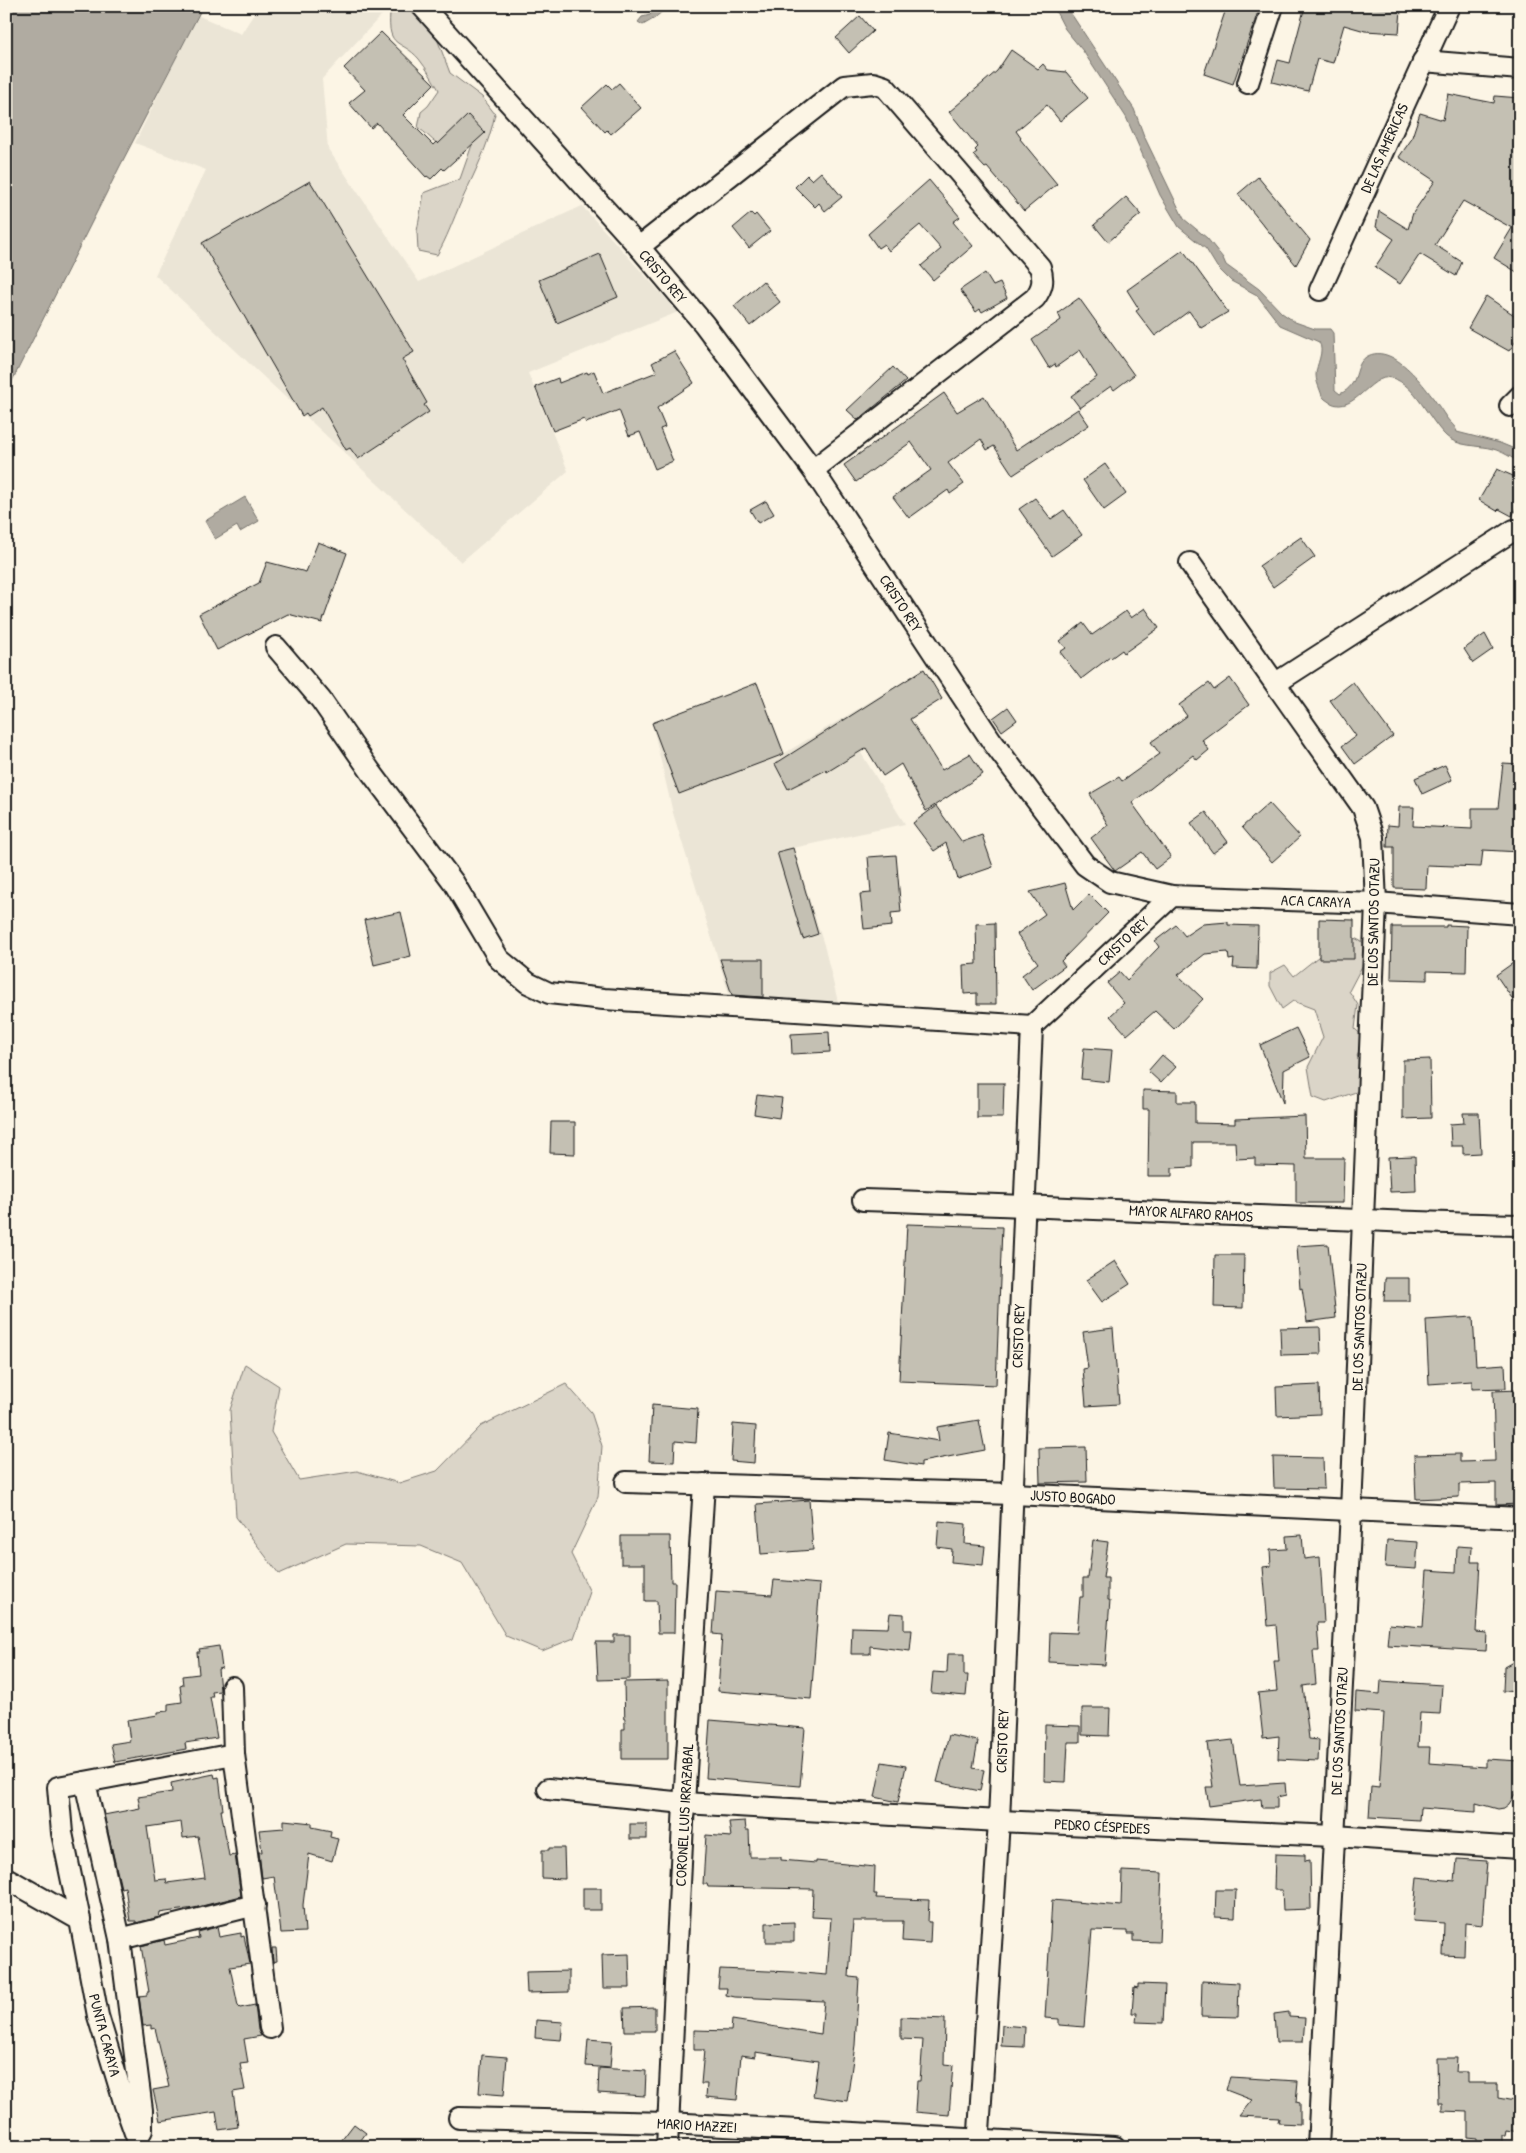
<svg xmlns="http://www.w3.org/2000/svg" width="1526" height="2153" font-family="'Patrick Hand',sans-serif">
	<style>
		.built { fill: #ebe5d6 }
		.green { fill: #dbd5c8; stroke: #7c7872 }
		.water { fill: #b0aba1; stroke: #75726c }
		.building { fill: #c4c0b3; stroke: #1c1c1c; fill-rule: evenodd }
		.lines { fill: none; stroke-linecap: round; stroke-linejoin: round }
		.minor-casing { stroke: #1c1c1c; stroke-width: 24 }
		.minor { stroke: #fcf5e5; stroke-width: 20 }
		.labels { text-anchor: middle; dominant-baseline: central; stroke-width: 5; stroke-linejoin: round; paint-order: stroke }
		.street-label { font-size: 15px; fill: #1c1c1c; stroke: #fcf5e5 }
	</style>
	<rect width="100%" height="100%" fill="#fcf5e5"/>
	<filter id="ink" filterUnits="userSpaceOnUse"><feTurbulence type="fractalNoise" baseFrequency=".02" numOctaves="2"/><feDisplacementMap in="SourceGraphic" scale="10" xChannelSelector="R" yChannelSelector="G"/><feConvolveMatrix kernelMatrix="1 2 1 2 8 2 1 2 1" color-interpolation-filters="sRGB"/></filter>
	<g filter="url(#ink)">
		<g class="built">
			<path d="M259 6H390L322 79 328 149 419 282 582 206 678 312 528 373 568 471 461 562 155 275 206 170 135 143 197 15 241 34Z"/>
			<path d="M924 669 942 699 861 753 905 824 793 848 824 945 839 1006 732 1004 673 813 652 723 757 683 785 753Z"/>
		</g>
		<g class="green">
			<path d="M408 6 427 18 436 36 450 73 482 97 495 114C489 145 474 174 461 202 453 220 447 238 437 255L418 251 417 231 424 193 460 179 473 142C463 143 446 148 437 143 430 139 426 132 418 128L421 112 428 106 439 90C433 80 427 69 419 59 402 39 387 50 390 13Z"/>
			<path d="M1337 929 1372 947 1349 991 1358 1005 1355 1029 1366 1039 1357 1056 1369 1074 1362 1090 1326 1102 1313 1097 1308 1067 1323 1037 1314 1009 1293 1001 1282 1009 1270 986V973L1285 965 1294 976 1333 945Z"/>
			<path d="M245 1364 279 1386 271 1432 299 1480 357 1471 399 1483 437 1471 481 1426 566 1384 591 1412 602 1446 598 1497 571 1554 590 1592 574 1638 542 1651 506 1636 462 1563 421 1546 346 1544 279 1574 236 1517 230 1410Z"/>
		</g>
		<g class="water">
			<path d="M6 6H203L120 166 6 393Z"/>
			<path d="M659 6H668L655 18 643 25 638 22 642 17 650 15Z"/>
			<path d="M1053 6H1064L1068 9 1134 109 1144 136 1184 219 1207 238 1223 258 1226 265 1259 289 1282 313 1295 322 1315 329H1330L1333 333 1335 390 1340 394C1361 384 1353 366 1366 357 1395 339 1433 397 1446 417 1450 423 1455 425 1457 432L1500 443 1517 450 1520 451V463C1513 458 1501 451 1493 449 1479 445 1457 447 1446 436 1429 420 1415 384 1392 378 1369 372 1352 422 1325 399 1322 397 1321 393 1320 390 1318 385 1316 380 1316 375 1316 364 1325 352 1319 342L1280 325 1257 295 1231 281 1217 267 1206 249 1179 227 1160 195 1126 117 1083 51 1065 29Z"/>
			<path d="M245 497 259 521 240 532 237 526 215 539 205 521Z"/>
		</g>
		<g class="building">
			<path d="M1227 6H1260L1233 84 1204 74Z"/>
			<path d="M1305 6H1360L1401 10 1399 33 1365 31 1344 25 1333 63 1317 59 1308 91 1272 82 1278 60 1290 63Z"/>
			<path d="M860 16 873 31 849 53 836 38Z"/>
			<path d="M381 32 434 84 403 115 433 145 436 142 438 144 468 115 485 133 444 170 442 168 431 179 427 176 426 177 377 123 371 128 349 103 365 90 344 68Z"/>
			<path d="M1011 50 1038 69 1043 64 1048 70 1066 72 1088 98 1060 121 1047 105 1016 131 1021 138 1020 139 1057 184 1024 211 987 167 985 168 973 155 977 152 975 150 978 147 949 112 997 71Z"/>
			<path d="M619 83 641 108 611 134 607 130 605 132 582 107 607 84 612 89Z"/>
			<path d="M1448 94 1494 103 1495 96 1520 98V274L1494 258 1512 228 1463 201 1435 245 1462 262 1456 276 1420 254 1400 284 1375 267 1394 239 1376 227 1379 211 1408 229 1413 213 1435 181 1399 157 1411 140 1420 113 1443 120Z"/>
			<path d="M821 172 842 197 825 211 819 203 815 207 795 187 807 175 812 180Z"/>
			<path d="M1258 177 1310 240 1296 265 1238 194Z"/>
			<path d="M929 180 960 217 953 222 973 246 933 280 921 266 941 249 920 225 889 251 884 244 878 248 868 234Z"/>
			<path d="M310 181 414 352 402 359 427 403 424 405 429 412 358 459 350 448 346 450 322 407 308 416 306 413 302 416 202 243Z"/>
			<path d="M1126 197 1141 214 1108 242 1094 225Z"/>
			<path d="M751 213 754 216 756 214 770 231 749 248 733 228Z"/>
			<path d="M1183 250 1228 312 1201 328 1189 311 1155 336 1136 311 1139 309 1127 290Z"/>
			<path d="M600 254 618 297 557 323 539 280Z"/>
			<path d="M985 273 993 286 1000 283 1007 298 982 312 980 309 976 312 960 290Z"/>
			<path d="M763 281 780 302 750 326 734 306Z"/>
			<path d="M1486 296 1520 319V335L1509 351 1468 328Z"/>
			<path d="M1079 298 1134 375 1114 390 1111 386 1080 408 1071 396 1097 377 1080 350 1056 367 1055 364 1049 368 1032 340 1061 320 1058 313Z"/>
			<path d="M674 351 694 383 657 408 665 427 660 429 673 461 655 469 640 432 629 436 619 410 586 423 584 419 553 431 535 387 558 378 559 383 587 372 588 374 594 371 603 393 657 372 652 363Z"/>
			<path d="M893 367 906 381 858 420 847 410Z"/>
			<path d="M944 393 957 412 984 396 1016 450 1078 409 1089 425 1013 475 994 446 987 450 981 439 948 463 964 484 950 494 948 490 909 518 893 497 931 470 911 442 856 482 844 465Z"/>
			<path d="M1105 464 1126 494 1104 510 1083 480Z"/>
			<path d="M1497 469 1520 479V501L1512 516 1499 509 1497 511 1479 500Z"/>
			<path d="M1035 498 1051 519 1064 510 1082 535 1052 556 1019 509Z"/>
			<path d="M766 501 774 514 758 523 750 510Z"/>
			<path d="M1301 537 1315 557 1273 587 1259 566Z"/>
			<path d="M318 542 347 553 322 623 288 614 217 650 199 614 259 583 267 562 306 572Z"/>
			<path d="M1145 608 1159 628 1124 653 1122 650 1111 658 1110 657 1081 679 1060 652 1066 648 1060 641 1083 623 1092 635 1126 611 1131 618Z"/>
			<path d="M1485 634 1493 649 1473 663 1464 649Z"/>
			<path d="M924 669 942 699 910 719 942 770 970 754 983 774 926 811 901 764 883 776 866 748 827 772 826 770 788 789 775 764Z"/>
			<path d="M1230 678 1249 705 1202 740 1209 750 1197 760 1193 755 1132 803 1171 857 1155 869 1142 852 1115 871 1091 838 1108 825 1090 794 1119 777 1122 781 1160 754 1151 742 1187 716 1179 705 1209 683 1214 690Z"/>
			<path d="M1353 682 1393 736 1355 764 1342 746 1356 736 1330 700Z"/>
			<path d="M757 683 784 754 679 794 652 723Z"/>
			<path d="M1008 707 1017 720 1002 731 993 718Z"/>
			<path d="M1503 763 1520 764V852L1483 850 1481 867 1427 865 1426 889 1394 888V847H1387L1388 825 1398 826 1399 807H1414L1413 826 1472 829V808H1498Z"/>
			<path d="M1445 765 1452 780 1422 794 1415 778Z"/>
			<path d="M1269 803 1300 837 1272 862 1242 827Z"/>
			<path d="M936 806 962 842 982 835 993 867 958 879 946 843 934 851 913 823Z"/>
			<path d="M1206 812 1228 842 1213 853 1191 823Z"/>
			<path d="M793 848 818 934 803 939 777 852Z"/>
			<path d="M896 855 901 912 891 913 892 926 864 929 860 894 871 893 868 857Z"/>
			<path d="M1065 883 1073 910 1089 894 1108 913 1061 961 1065 966 1032 990 1022 975 1038 963 1017 934 1045 914 1030 892Z"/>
			<path d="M401 912 411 956 374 965 364 920Z"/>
			<path d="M1319 919 1354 920V959H1319Z"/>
			<path d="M1228 922V925L1258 926 1257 969 1233 968 1234 959 1229 960 1228 952 1205 954 1178 975 1203 999 1174 1029 1155 1011 1127 1035 1110 1016 1124 1003 1107 983 1120 972 1127 980 1159 947 1155 941 1176 925 1185 936 1203 924Z"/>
			<path d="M995 923 996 1004H977V993L964 994 963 965 977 964 976 924Z"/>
			<path d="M1446 925 1467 926 1466 972 1427 971V980L1391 979 1392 927H1446Z"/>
			<path d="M1520 958V1010L1496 975Z"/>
			<path d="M720 959H763V997L732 995Z"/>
			<path d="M1296 1028 1310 1057 1284 1070 1283 1103 1260 1045Z"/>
			<path d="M829 1032 830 1052 792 1054 791 1034Z"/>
			<path d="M1084 1048 1112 1050 1109 1082 1081 1079Z"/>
			<path d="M1162 1055 1176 1067 1161 1083 1148 1071Z"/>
			<path d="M1430 1059 1431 1118 1403 1119V1060Z"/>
			<path d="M977 1083H1004L1003 1118H977Z"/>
			<path d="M1143 1090 1177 1091V1102H1195V1123L1235 1124V1119L1305 1116 1306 1158H1344L1343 1203H1296V1166L1255 1165V1158L1236 1159 1235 1142H1193V1167L1172 1168V1176H1148L1149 1109H1143Z"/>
			<path d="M757 1095 782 1098 779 1118 754 1114Z"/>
			<path d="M1463 1113H1479L1481 1153 1463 1154V1146H1451L1450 1124 1464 1123Z"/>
			<path d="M551 1122H575V1154L550 1153Z"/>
			<path d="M1415 1156 1416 1191 1390 1192 1388 1157Z"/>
			<path d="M907 1224 1002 1227 996 1385 899 1381Z"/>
			<path d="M1328 1244 1336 1318 1307 1322 1302 1288 1300 1289 1297 1246Z"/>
			<path d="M1215 1255H1244L1243 1308 1214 1307Z"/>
			<path d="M1115 1261 1130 1284 1102 1302 1086 1280Z"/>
			<path d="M1385 1278H1409V1301H1384Z"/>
			<path d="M1473 1317 1476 1366 1505 1364 1506 1388 1472 1389V1381L1429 1384 1426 1320Z"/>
			<path d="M1320 1327 1321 1354 1281 1355 1280 1328Z"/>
			<path d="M1113 1328 1119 1404 1086 1406 1083 1369 1088 1368 1083 1332Z"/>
			<path d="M1319 1385 1320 1414 1277 1416 1276 1387Z"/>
			<path d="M1520 1390V1504L1496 1505V1483L1459 1484V1497L1416 1499 1414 1455 1460 1454V1462L1495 1461 1493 1391Z"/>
			<path d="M652 1405 698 1409 696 1443 675 1441 674 1462 649 1461Z"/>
			<path d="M979 1420 985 1450 921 1462V1466L885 1460 889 1433 939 1441 937 1427Z"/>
			<path d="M733 1424 756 1426 754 1463 731 1461Z"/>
			<path d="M1086 1447 1087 1482 1040 1483 1039 1448Z"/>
			<path d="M1273 1457 1323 1458 1324 1489 1274 1488Z"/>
			<path d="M809 1500 813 1550 761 1554 757 1504Z"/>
			<path d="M939 1521 966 1524 965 1544 985 1546 983 1565 951 1562 952 1549 937 1547Z"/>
			<path d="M1302 1535 1304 1559 1320 1557 1324 1623H1317L1319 1651H1313L1316 1684 1303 1686 1309 1739 1319 1740 1318 1761 1278 1759 1279 1736 1263 1738 1258 1693 1277 1691 1274 1661H1279L1276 1625 1268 1626 1263 1567 1271 1566 1270 1550 1287 1549 1286 1536Z"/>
			<path d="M621 1536H670L671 1582H675L674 1633H658L657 1601H645V1564H621Z"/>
			<path d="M1093 1540 1108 1542 1103 1578H1108V1600H1110L1105 1665 1049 1662 1050 1632 1077 1633 1080 1597H1083V1578H1088Z"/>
			<path d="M1387 1540 1418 1542 1416 1569 1385 1567Z"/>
			<path d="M1457 1546 1472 1547 1471 1562H1480L1476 1632 1487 1633 1486 1651 1387 1645 1389 1624 1423 1627 1427 1570 1456 1572Z"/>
			<path d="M774 1580 820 1584 811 1699 718 1691 722 1635 713 1634 716 1591 772 1595Z"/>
			<path d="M890 1613 904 1614V1630H912L910 1651 870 1646V1654H851L852 1627 888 1628Z"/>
			<path d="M614 1635H630V1679L598 1680 596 1642H614Z"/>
			<path d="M219 1646 222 1668 218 1669 220 1691 212 1692 213 1697H210L217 1738 185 1743 186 1749 115 1762 111 1744 130 1741 127 1720 158 1715V1712L168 1711V1704L182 1702 180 1686 183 1685 182 1676 199 1674 197 1652H200L199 1649Z"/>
			<path d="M948 1654H964V1675H968L966 1696 931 1693 933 1672 947 1673Z"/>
			<path d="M1520 1658V1692L1503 1691 1504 1667Z"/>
			<path d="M668 1681V1759H622V1729H625L624 1682Z"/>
			<path d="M1381 1681 1442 1685 1440 1714 1420 1713 1418 1747H1430L1429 1763 1486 1767V1759L1520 1761V1786L1509 1804 1504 1808 1498 1809 1476 1803V1812L1420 1808 1419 1820 1369 1817 1371 1787 1379 1788 1384 1713 1355 1711 1356 1692 1380 1694Z"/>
			<path d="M1082 1708H1110L1109 1736 1082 1735Z"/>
			<path d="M710 1720 805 1728 800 1786 706 1778Z"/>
			<path d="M1045 1725 1080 1726V1742H1068L1066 1782 1044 1781Z"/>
			<path d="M949 1735 978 1741 973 1768 984 1770 980 1791 937 1782Z"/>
			<path d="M1233 1740 1240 1786 1285 1783 1286 1795 1277 1797V1808H1262L1261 1799 1209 1806 1206 1787H1213L1207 1743Z"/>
			<path d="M882 1762 906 1766 898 1802 875 1797Z"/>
			<path d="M214 1774 215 1778 219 1777 223 1810H221L229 1856 235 1855 241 1896 194 1908 159 1913 160 1917 136 1923V1921H130L125 1887 121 1888 104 1815 140 1808 138 1797 172 1792 171 1783ZM181 1822 183 1838 198 1836 205 1878 167 1883 166 1879 155 1880 147 1827Z"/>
			<path d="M284 1820 312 1823V1827L331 1831 330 1837 338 1839 332 1861 309 1854 303 1905 305 1932 281 1933 274 1876 262 1878 259 1852H262L259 1830 284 1828Z"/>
			<path d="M745 1821 746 1830H749L750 1857H781V1860L816 1863V1861L875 1867 874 1894H877L876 1898 929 1900 928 1922H931L930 1943 902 1941 903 1921H853L849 1977 859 1978 855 2045 847 2101 813 2096 818 2061 755 2052V2057L741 2055 737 2100 706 2097 707 2084H701L704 2050H694V2030L731 2031 732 2020 821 2034 824 2001 735 1997 726 1995 727 1988H718L720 1969 791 1972 827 1975 831 1918 812 1917 813 1889 708 1887 707 1884H703L706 1835 731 1837 729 1822Z"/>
			<rect x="630" y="1824" width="17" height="15"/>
			<path d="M549 1848H564L565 1879 542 1878V1850H549Z"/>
			<path d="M1275 1854 1305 1855V1861L1310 1860 1311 1909 1283 1910 1282 1890H1274Z"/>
			<path d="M1457 1859 1487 1861 1482 1925 1465 1923 1464 1956 1443 1955 1444 1923 1413 1921 1417 1877 1455 1881Z"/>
			<path d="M1122 1871 1162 1873 1159 1942 1133 1941V1934H1127V1931L1092 1930 1084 2027 1059 2025V2019L1045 2018 1052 1900 1121 1906Z"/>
			<rect x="583" y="1888" width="18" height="22"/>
			<path d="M1216 1890H1236L1235 1918 1215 1917Z"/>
			<path d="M794 1922V1942H766V1923Z"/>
			<path d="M217 1927 219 1937 241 1933V1937L244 1936 250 1964 230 1967 238 2006 240 2008 255 2005 258 2030 261 2036 244 2039 248 2063 240 2064 245 2090 233 2092 238 2127 219 2130 216 2112 160 2121 153 2090 169 2087 155 2028 151 2029V2025L143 2026 139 1996 147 1995V1992H149L141 1946 164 1940 165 1945 199 1938 198 1932Z"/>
			<path d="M272 1948H276L277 1961 273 1962Z"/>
			<path d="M629 1954 630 1988H603L602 1955Z"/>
			<path d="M569 1971V1992L527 1993 526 1972Z"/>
			<path d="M1202 1981 1239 1983 1238 2017 1201 2016Z"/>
			<path d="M1138 1984 1165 1985 1163 2023 1136 2022 1137 2013H1132L1134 1987 1138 1988Z"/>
			<path d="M655 2007V2031H625L624 2008Z"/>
			<path d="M1289 2012V2017L1305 2018 1303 2042H1276L1274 2014Z"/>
			<path d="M901 2017 945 2019 944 2064 953 2065 949 2115 915 2112 917 2081H920L923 2040 901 2039Z"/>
			<path d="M536 2020 563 2022 561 2040 535 2038Z"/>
			<path d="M1002 2025 1025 2027 1024 2047 1001 2046Z"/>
			<path d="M588 2039 612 2041 610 2068 586 2066Z"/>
			<path d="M482 2055 507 2057 504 2095 479 2093Z"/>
			<path d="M1437 2058H1457L1456 2072H1468V2083H1498V2098L1520 2102V2132L1507 2130 1506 2135H1503V2147H1477V2138L1468 2137V2112L1442 2111V2103H1438Z"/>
			<path d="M599 2068 646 2071 645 2096 598 2093Z"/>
			<path d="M1230 2077 1298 2081 1296 2102 1300 2103V2124L1278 2123 1279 2118 1239 2116 1252 2100 1226 2090Z"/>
			<path d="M354 2124 366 2133 356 2147H349L341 2141Z"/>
		</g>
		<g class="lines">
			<g class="minor-casing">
				<g id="minor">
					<path d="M422 6 639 247 704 324 813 470 991 740 1085 865 1110 882 1172 896 1376 903 1520 914"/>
					<path d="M1423 61 1520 69"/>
					<path d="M1248 83 1273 6"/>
					<path d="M639 247 844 86 873 83 885 87 1040 267C1044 280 1043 287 1035 298L813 470"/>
					<path d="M1320 290 1449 6"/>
					<path d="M1510 406 1520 396"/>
					<path d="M1190 563 1363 808 1373 837 1376 903 1351 1511 1318 2147"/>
					<path d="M276 647 321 700 371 772 454 883 499 959 528 983 549 993 604 999 1032 1026"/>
					<path d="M1276 683 1514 530"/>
					<path d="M863 1200C1082 1207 1301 1220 1520 1225"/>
					<path d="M626 1482 1013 1494 1520 1518"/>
					<path d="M232 1687 234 1754 270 2028"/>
					<path d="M85 1782 120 1939 255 1905"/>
					<path d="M548 1789 684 1803 999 1821 1334 1836 1520 1848"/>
					<path d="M6 1878 80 1920 98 2016 125 2105 140 2147"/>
					<path d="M80 1920 62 1833 58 1787 234 1754"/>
					<path d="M120 1939 142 2110V2130L138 2137"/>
					<path d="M459 2118 668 2123 1115 2147"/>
					<path d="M667 2147 684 1803 704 1484"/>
					<path d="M978 2147 999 1821 1032 1026 1172 896"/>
				</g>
			</g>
			<use href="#minor" class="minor"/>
		</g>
	</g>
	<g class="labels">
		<g class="street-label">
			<text transform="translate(1384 148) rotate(-66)">DE LAS AMERICAS</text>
			<text transform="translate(663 276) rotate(50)">CRISTO REY</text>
			<text transform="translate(901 603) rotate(57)">CRISTO REY</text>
			<text transform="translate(1316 901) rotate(2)">ACA CARAYA</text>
			<text transform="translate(1373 922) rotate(-89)">DE LOS SANTOS OTAZU</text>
			<text transform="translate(1123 941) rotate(-43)">CRISTO REY</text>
			<text transform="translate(1191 1213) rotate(3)">MAYOR ALFARO RAMOS</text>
			<text transform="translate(1359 1327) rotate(-88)">DE LOS SANTOS OTAZU</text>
			<text transform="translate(1018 1336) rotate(-88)">CRISTO REY</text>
			<text transform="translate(1073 1497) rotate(3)">JUSTO BOGADO</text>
			<text transform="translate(1339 1731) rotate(-87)">DE LOS SANTOS OTAZU</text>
			<text transform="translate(1002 1741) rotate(-88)">CRISTO REY</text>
			<text transform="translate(684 1815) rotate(-87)">CORONEL LUIS IRRAZABAL</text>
			<text transform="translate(1102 1826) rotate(3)">PEDRO CÉSPEDES</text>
			<text transform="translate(105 2035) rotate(75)">PUNTA CARAYA</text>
			<text transform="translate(697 2125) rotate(3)">MARIO MAZZEI</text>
		</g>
	</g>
	<rect width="1526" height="2153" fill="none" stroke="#fcf5e5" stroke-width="25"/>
	<rect x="12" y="12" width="1501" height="2128" fill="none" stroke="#1c1c1c" stroke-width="2" filter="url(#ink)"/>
</svg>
